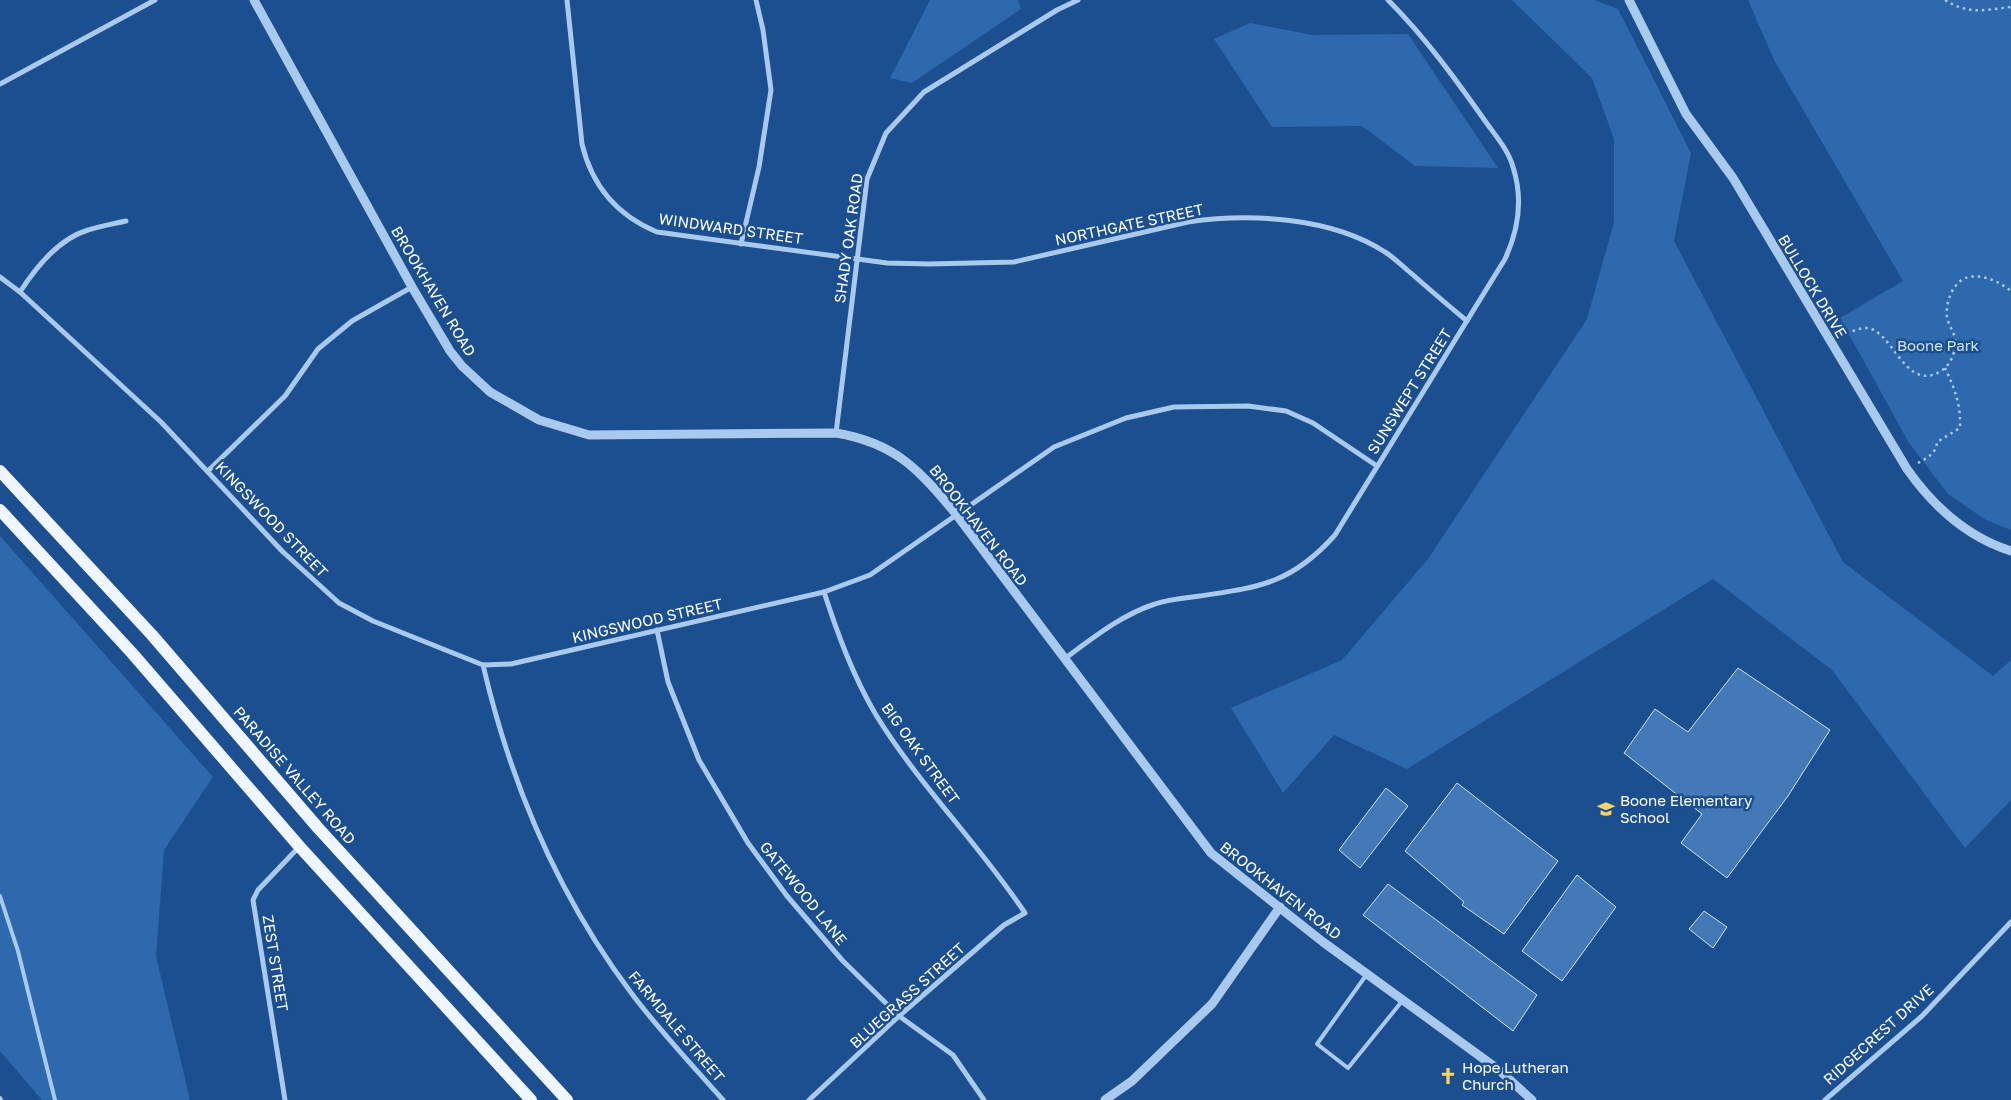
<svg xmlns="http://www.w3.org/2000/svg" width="2011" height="1100" font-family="'Golos Text',sans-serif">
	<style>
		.green { fill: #2e69ad }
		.building { fill: #4478b7; stroke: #cfe3fa }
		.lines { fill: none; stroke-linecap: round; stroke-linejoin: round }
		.path { stroke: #a9c9ee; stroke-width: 2.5; stroke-dasharray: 2.5 4; stroke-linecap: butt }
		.service { stroke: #a9c9ee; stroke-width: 4 }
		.minor { stroke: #a9c9ee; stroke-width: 5 }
		.tertiary { stroke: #a9c9ee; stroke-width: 9 }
		.primary { stroke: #f0f6ff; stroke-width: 12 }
		.labels { text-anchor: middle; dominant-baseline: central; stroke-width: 5; stroke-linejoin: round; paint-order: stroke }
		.street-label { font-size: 15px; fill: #fff; stroke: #1b4f8f }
		.park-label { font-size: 15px; fill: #cfe3fa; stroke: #1b4f8f }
		.poi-label { font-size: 15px; fill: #fff; stroke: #1b4f8f; text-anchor: start }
	</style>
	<rect width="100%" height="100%" fill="#1b4f8f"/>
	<g class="green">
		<path d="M930 0H1018L1021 9 912 83 890 78Z"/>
		<path d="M1512 0H1594L1618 9 1691 153 1674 241 1843 562 1993 676 2011 660V800L1965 848 1832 670 1713 579 1407 769 1334 735 1283 793 1231 708 1342 660 1428 559 1587 319 1614 222V139L1592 78Z"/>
		<path d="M1748 0H2011V530L1986 520 1948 494 1909 443 1840 318 1903 281 1774 60Z"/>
		<path d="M1250 23 1312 35 1408 34 1498 168 1415 166 1362 126 1272 127 1214 39Z"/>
		<path d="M0 536 213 777 164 850 156 956 190 1100H42L0 1051Z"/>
	</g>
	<g class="building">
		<path d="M1738 668 1830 730 1788 796 1727 878 1681 843 1702 814 1624 753 1655 709 1688 732Z"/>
		<path d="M1457 783 1558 861 1504 934 1462 905 1464 902 1405 851Z"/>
		<path d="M1386 788 1408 806 1360 868 1339 850Z"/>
		<path d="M1577 875 1616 907 1562 981 1522 951Z"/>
		<path d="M1388 884 1537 995 1513 1031 1363 915Z"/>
		<path d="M1704 911 1727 927 1713 948 1689 929Z"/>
	</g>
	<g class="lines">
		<g class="path">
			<path d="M1945 0C1969 15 1984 10 2011 7"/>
			<path d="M1841 337C1849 333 1857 328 1866 328 1892 328 1905 394 1941 371 1950 365 1954 356 1955 346 1957 334 1949 328 1947 317 1945 303 1953 280 1969 277 1983 274 2000 282 2011 291"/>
			<path d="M1918 463C1927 458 1936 454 1937 442L1960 428C1961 405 1955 389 1945 368"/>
		</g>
		<g class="service">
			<path d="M0 896 18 951 55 1100"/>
			<path d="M1367 974 1317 1044 1348 1068 1403 1000"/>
			<path d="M0 1098 1 1100"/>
		</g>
		<g class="minor">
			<path d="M567 0 582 144C592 186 616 215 657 232L887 263 929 264 1014 262 1188 222C1250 213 1331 217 1385 252 1395 258 1403 267 1412 274 1430 290 1449 306 1467 321"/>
			<path d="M0 84 155 0"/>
			<path d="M741 244 759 167 771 90 763 30 756 0"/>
			<path d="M0 277 20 292 161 422 282 551 339 603 373 621 483 665 511 664 824 592 870 575 1054 447 1126 418 1174 407 1248 406 1286 411 1313 423 1377 466"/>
			<path d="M20 292C36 267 58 239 88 230 100 226 113 224 126 221"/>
			<path d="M836 433 867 179 886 133 924 92 1057 10 1078 0"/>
			<path d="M208 471 285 396 318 349 352 321 412 287"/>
			<path d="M657 630 668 682 699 760 748 843 787 896 842 960 899 1016 953 1055 984 1100"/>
			<path d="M1064 659C1093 638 1121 615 1155 604 1169 599 1185 598 1200 596 1261 587 1292 583 1335 535L1505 259C1519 229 1523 198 1513 167 1508 149 1494 134 1483 118 1454 77 1424 36 1388 0"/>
			<path d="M483 665C511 785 558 896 632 994 660 1031 692 1065 723 1100"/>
			<path d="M285 1100 253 900 258 890 299 847"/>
			<path d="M809 1100 899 1016 1004 925 1025 913C979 844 919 785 876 715 853 676 838 635 824 592"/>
			<path d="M1825 1100 1922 1016 2011 922"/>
		</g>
		<g class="tertiary">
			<path d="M254 0 412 287 450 351 462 366 490 392 539 420 589 435 836 433C896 443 919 470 956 514L1211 853 1323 942 1499 1070 1532 1100"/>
			<path d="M1629 0 1686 114 1733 178 1907 469C1933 506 1967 537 2011 551"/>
			<path d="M1105 1100 1132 1081 1212 1004 1280 907"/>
		</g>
		<g class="primary">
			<path d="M0 471 152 635 319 829 567 1100"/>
			<path d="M0 510 132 653 299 846 531 1100"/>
		</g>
	</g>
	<defs>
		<g id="school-bare" transform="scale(1.35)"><path d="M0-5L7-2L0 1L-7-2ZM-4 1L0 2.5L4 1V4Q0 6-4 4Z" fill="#ffd166" stroke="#1b4f8f" stroke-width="2.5" paint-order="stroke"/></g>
		<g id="church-bare" transform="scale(1.35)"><path d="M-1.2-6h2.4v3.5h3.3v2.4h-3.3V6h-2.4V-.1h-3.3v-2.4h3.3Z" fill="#ffd166" stroke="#1b4f8f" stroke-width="2.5" paint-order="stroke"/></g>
	</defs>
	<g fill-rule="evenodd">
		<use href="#school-bare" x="1606" y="809"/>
		<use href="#church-bare" x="1448" y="1076"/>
	</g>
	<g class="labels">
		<g class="street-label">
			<text transform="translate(1129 224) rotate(-12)">NORTHGATE STREET</text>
			<text transform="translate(731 228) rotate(8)">WINDWARD STREET</text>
			<text transform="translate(848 238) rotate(-82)">SHADY OAK ROAD</text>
			<text transform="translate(1813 286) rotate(59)">BULLOCK DRIVE</text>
			<text transform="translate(434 291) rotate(59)">BROOKHAVEN ROAD</text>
			<text transform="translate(1409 391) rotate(-58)">SUNSWEPT STREET</text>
			<text transform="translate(272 519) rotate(46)">KINGSWOOD STREET</text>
			<text transform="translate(979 525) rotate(52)">BROOKHAVEN ROAD</text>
			<text transform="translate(647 620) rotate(-13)">KINGSWOOD STREET</text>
			<text transform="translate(921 753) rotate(54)">BIG OAK STREET</text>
			<text transform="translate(295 775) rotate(49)">PARADISE VALLEY ROAD</text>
			<text transform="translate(1281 890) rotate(38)">BROOKHAVEN ROAD</text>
			<text transform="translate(804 893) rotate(51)">GATEWOOD LANE</text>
			<text transform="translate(276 963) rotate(81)">ZEST STREET</text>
			<text transform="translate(907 995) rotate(-42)">BLUEGRASS STREET</text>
			<text transform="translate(677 1026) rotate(50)">FARMDALE STREET</text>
			<text transform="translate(1878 1034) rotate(-42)">RIDGECREST DRIVE</text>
		</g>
		<g class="park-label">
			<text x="1938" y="345">Boone Park</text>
		</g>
		<g class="poi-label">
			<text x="1620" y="800">Boone Elementary<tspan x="1620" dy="17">School</tspan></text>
			<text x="1462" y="1067">Hope Lutheran<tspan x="1462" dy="17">Church</tspan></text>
		</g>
	</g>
</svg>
